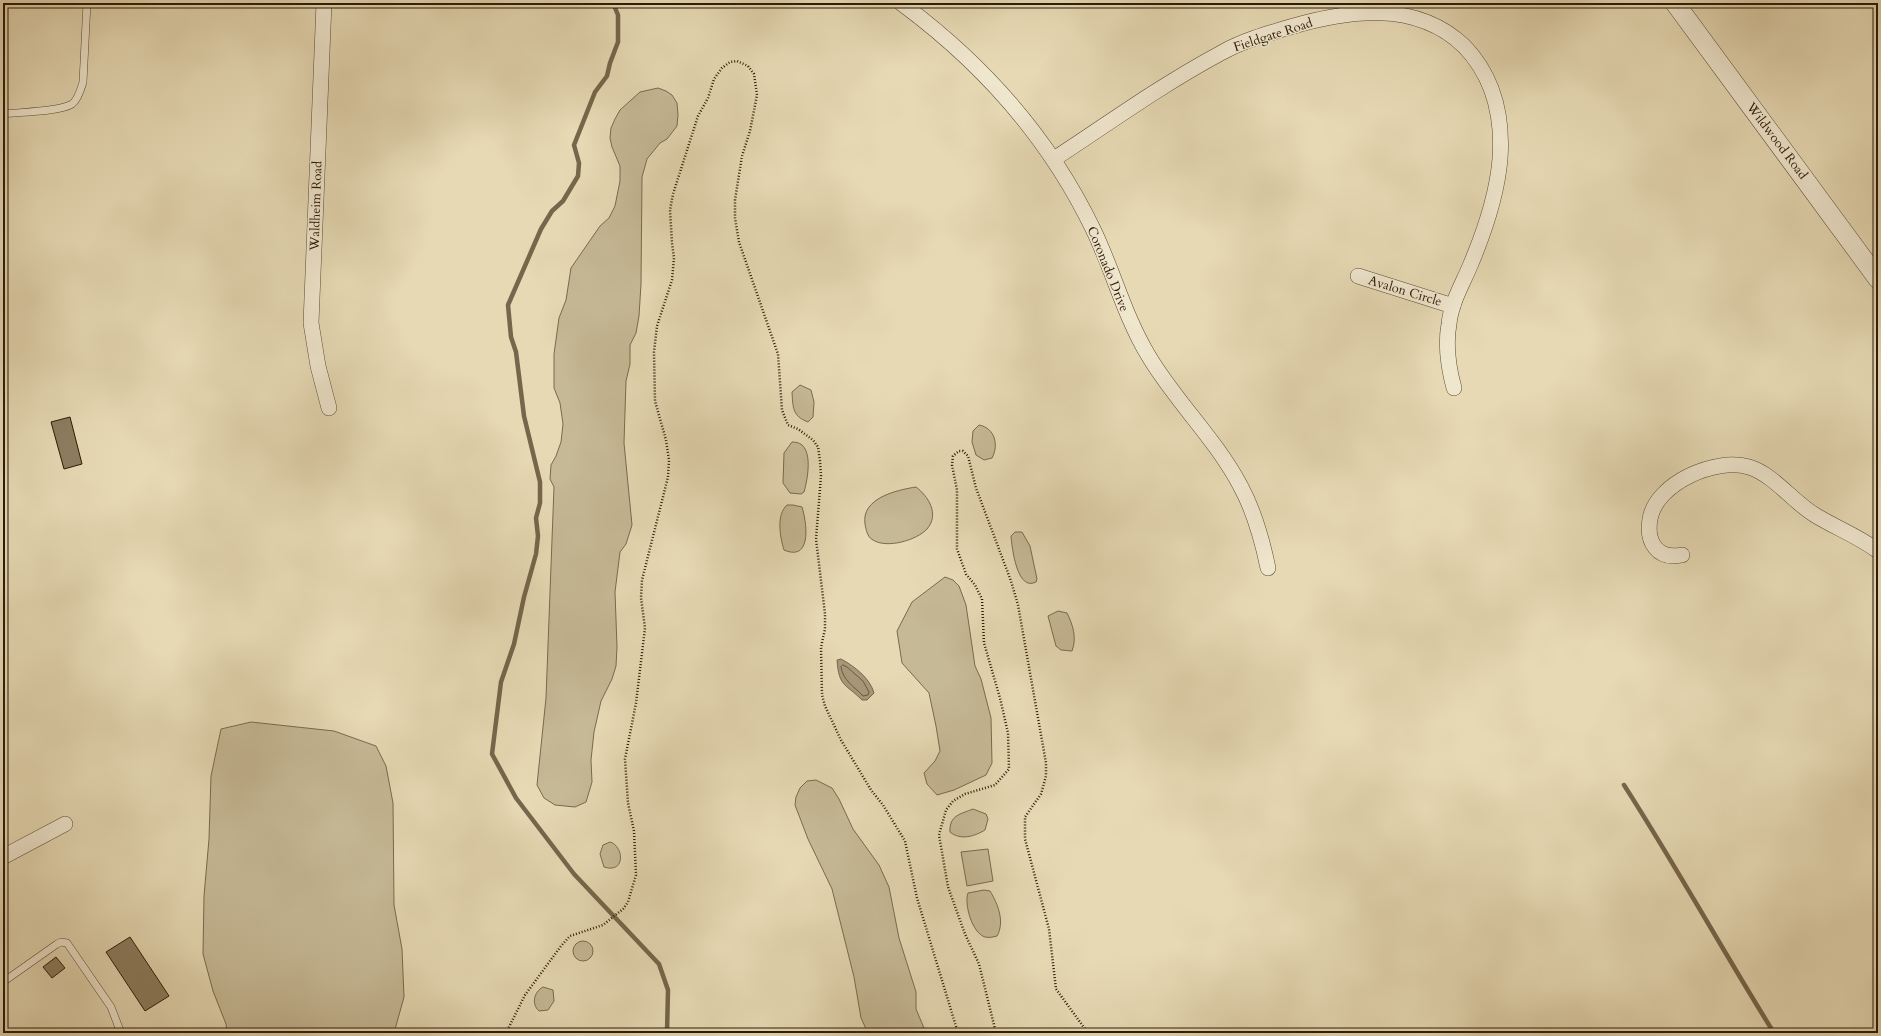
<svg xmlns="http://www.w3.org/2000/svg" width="1881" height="1036" font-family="Cardo,serif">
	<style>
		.green { fill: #c6b996; stroke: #796a4e }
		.water { fill: #a79879; stroke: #76664b }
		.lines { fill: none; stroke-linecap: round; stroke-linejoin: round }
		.shore { stroke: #6a5940; stroke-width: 1 }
		.stream { stroke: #76664b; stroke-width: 4.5 }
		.building { fill: #8d7d60; stroke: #2c1a06 }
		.service-casing { stroke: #5a4a32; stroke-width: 8 }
		.minor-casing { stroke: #5a4a32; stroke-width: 16 }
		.tertiary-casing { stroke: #5a4a32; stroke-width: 20 }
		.path { stroke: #2c1a06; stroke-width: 2.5; stroke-dasharray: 1 2; stroke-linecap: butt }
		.service { stroke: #efe6ce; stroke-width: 7 }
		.minor { stroke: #efe6ce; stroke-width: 15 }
		.tertiary { stroke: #efe6ce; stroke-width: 19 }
		.labels { text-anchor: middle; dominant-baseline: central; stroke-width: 3; stroke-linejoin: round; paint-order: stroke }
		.street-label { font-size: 13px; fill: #2c1a06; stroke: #efe6ce }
	</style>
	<rect width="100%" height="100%" fill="#e6d9b4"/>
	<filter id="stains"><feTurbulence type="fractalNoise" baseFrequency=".005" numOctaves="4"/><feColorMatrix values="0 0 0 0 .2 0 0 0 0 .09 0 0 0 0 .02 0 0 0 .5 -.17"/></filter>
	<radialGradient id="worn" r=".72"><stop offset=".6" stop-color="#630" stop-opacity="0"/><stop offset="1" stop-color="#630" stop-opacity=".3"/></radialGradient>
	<g class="green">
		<path d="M658 88 666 91 672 95 677 103 678 115 677 126 667 139 660 143 647 159 642 177 641 284 639 316 636 333 630 345V364L626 381 624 443 632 525 626 544 620 552 615 592 617 647 616 666 612 679 601 701 594 732 591 760 592 782 586 802 575 807 555 805 544 798 537 785 546 698 554 487 550 479 551 465 556 456 561 442 563 424 560 403 554 388V354L559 318 566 300 571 268 600 226 609 218 615 206 620 181V166L612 147 610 138 611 128 615 119 620 110 640 92Z"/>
		<path d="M800 385 811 390 814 402 813 417 808 422C792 416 793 407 792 392Z"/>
		<path d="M979 425C995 428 999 445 992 458L984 460 976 455 972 442 973 431Z"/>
		<path d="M792 442C815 441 808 478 804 492L801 494 790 493 783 483 784 453Z"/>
		<path d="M916 487C928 496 940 514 927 529 917 540 887 549 873 540 867 537 866 529 865 524 861 498 897 490 916 487Z"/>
		<path d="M787 505H793L802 507C807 523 812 562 784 550 780 537 776 515 787 505Z"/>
		<path d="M1015 532H1022L1030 546 1037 579 1036 582C1017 592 1012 548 1011 536Z"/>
		<path d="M945 577 953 580 959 586 966 605 975 666 981 679 991 718 992 763 986 775 954 790 937 795 927 784 924 773 935 761 940 751 936 726 929 693 902 663 897 631 912 602Z"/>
		<path d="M1058 611 1067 613C1073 625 1077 638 1072 651L1061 650 1056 646 1048 616Z"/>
		<path d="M251 722 334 731 376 746 386 766 393 803 394 905 402 949 404 997 394 1033H227L226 1024 213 991 203 954 204 896 209 839 211 776 221 729Z"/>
		<path d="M816 780 832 788 839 799 853 829 879 865 889 887 899 938 916 992V1009L926 1033H868L867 1031 861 1018 854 977 832 889 808 839 795 805 796 797 800 788 807 781Z"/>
		<path d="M973 809 986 814 988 819 985 830C975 836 961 841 950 832 949 815 961 814 973 809Z"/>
		<path d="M610 842C624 846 626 874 604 867L600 854 603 845Z"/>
		<path d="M988 849 993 881 967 886 961 852Z"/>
		<path d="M984 890 990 891C998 904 1005 922 997 936 993 937 989 938 985 937 972 933 964 904 968 893Z"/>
		<circle cx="583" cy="951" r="10"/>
		<path d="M543 987 553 990 554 1001 548 1010 539 1011C531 1004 534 992 543 987Z"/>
	</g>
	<path class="water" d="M841 659C854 666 870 678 874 693L867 700H862C845 683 839 687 837 660Z"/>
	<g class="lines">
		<path class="shore" d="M843 665 847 667 863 681 869 692 868 695 863 696C854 686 843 681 841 667Z"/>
		<g class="stream">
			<path d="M613 3 618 15V42L610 63 607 76 595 92 574 145 579 163 578 176 563 201 552 211 541 229 508 305 511 337 516 352 524 416 540 482V503L536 518 538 536 536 554 524 597 514 644 501 682 492 754 516 798 574 874 659 964 668 990 667 1033"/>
			<path d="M1624 785C1676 866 1723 951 1774 1033"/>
		</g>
	</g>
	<g class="building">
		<path d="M70 417 82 464 64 469 51 422Z"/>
		<path d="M130 937 169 996 145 1011 106 952Z"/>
		<path d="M56 957 65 968 52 978 43 967Z"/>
	</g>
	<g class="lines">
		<g class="service-casing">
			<g id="service">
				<path d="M3 114C19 112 59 112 72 104 78 100 81 89 83 82L87 3"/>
				<path d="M3 982 57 944 61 942 67 943 111 1007 121 1033"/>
			</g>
		</g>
		<g class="minor-casing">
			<g id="minor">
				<path d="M324 3 311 323 318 366 329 408"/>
				<path d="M901 3C981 62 1049 138 1093 229 1113 270 1124 315 1148 355 1175 401 1216 439 1241 487 1255 513 1262 539 1268 568"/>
				<path d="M1054 159C1109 123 1163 84 1221 53 1242 41 1266 34 1290 27 1348 10 1416 0 1464 46 1494 77 1503 117 1500 159 1497 196 1484 233 1470 266 1462 285 1451 303 1449 324 1445 346 1448 366 1454 388"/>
				<path d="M1358 276 1453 306"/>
				<path d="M1682 555C1657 560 1646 542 1650 519 1656 483 1716 457 1749 467 1773 474 1793 502 1815 515 1836 528 1858 536 1878 551"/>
				<path d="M3 857 65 824"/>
			</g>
		</g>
		<g class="tertiary-casing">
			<path id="tertiary" d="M1675 3 1878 279"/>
		</g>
		<g class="path">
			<path d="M506 1033 525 995 561 946 570 936 603 925 623 909 628 902 636 875 634 831 628 803 625 759 636 703 645 628 641 598 642 580 668 477 669 460 666 440 655 401 654 352 657 326 672 280 674 258 672 243 670 210 673 194 698 116 708 98 714 79 722 68 730 62 737 61 748 66 754 74 757 95 750 131 742 156 735 200V218L739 242 778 354 782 410 788 425 798 429 813 440 818 447 820 461 821 476 816 539 825 614V629L821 647 822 695 825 706 841 740 871 790 883 805 905 841 917 898 958 1033"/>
			<path d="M996 1033 979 964 965 934 948 887 939 835 946 810 953 801 965 794 995 785 1009 769 1008 733 1000 698 984 643 982 599 975 585 966 574 957 549V490L952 465 953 456 959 451H963L968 456 976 488 1011 581 1018 605 1046 763V776L1041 794 1025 817V839L1049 929 1056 989 1088 1033"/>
		</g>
		<use href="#service" class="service"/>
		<use href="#minor" class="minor"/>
		<use href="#tertiary" class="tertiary"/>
	</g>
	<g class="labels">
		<g class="street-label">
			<text transform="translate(1273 35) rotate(-18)">Fieldgate Road</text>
			<text transform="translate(1777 141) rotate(53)">Wildwood Road</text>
			<text transform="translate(316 206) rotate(-88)">Waldheim Road</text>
			<text transform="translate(1108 269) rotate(68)">Coronado Drive</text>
			<text transform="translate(1405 291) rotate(17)">Avalon Circle</text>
		</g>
	</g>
	<rect width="1881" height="1036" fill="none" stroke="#e6d9b4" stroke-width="16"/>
	<rect x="4" y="4" width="1873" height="1028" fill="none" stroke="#2c1a06" stroke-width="2"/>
	<rect x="8" y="8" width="1865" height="1020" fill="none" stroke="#2c1a06"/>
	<rect width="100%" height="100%" filter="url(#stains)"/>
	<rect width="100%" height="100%" fill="url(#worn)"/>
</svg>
